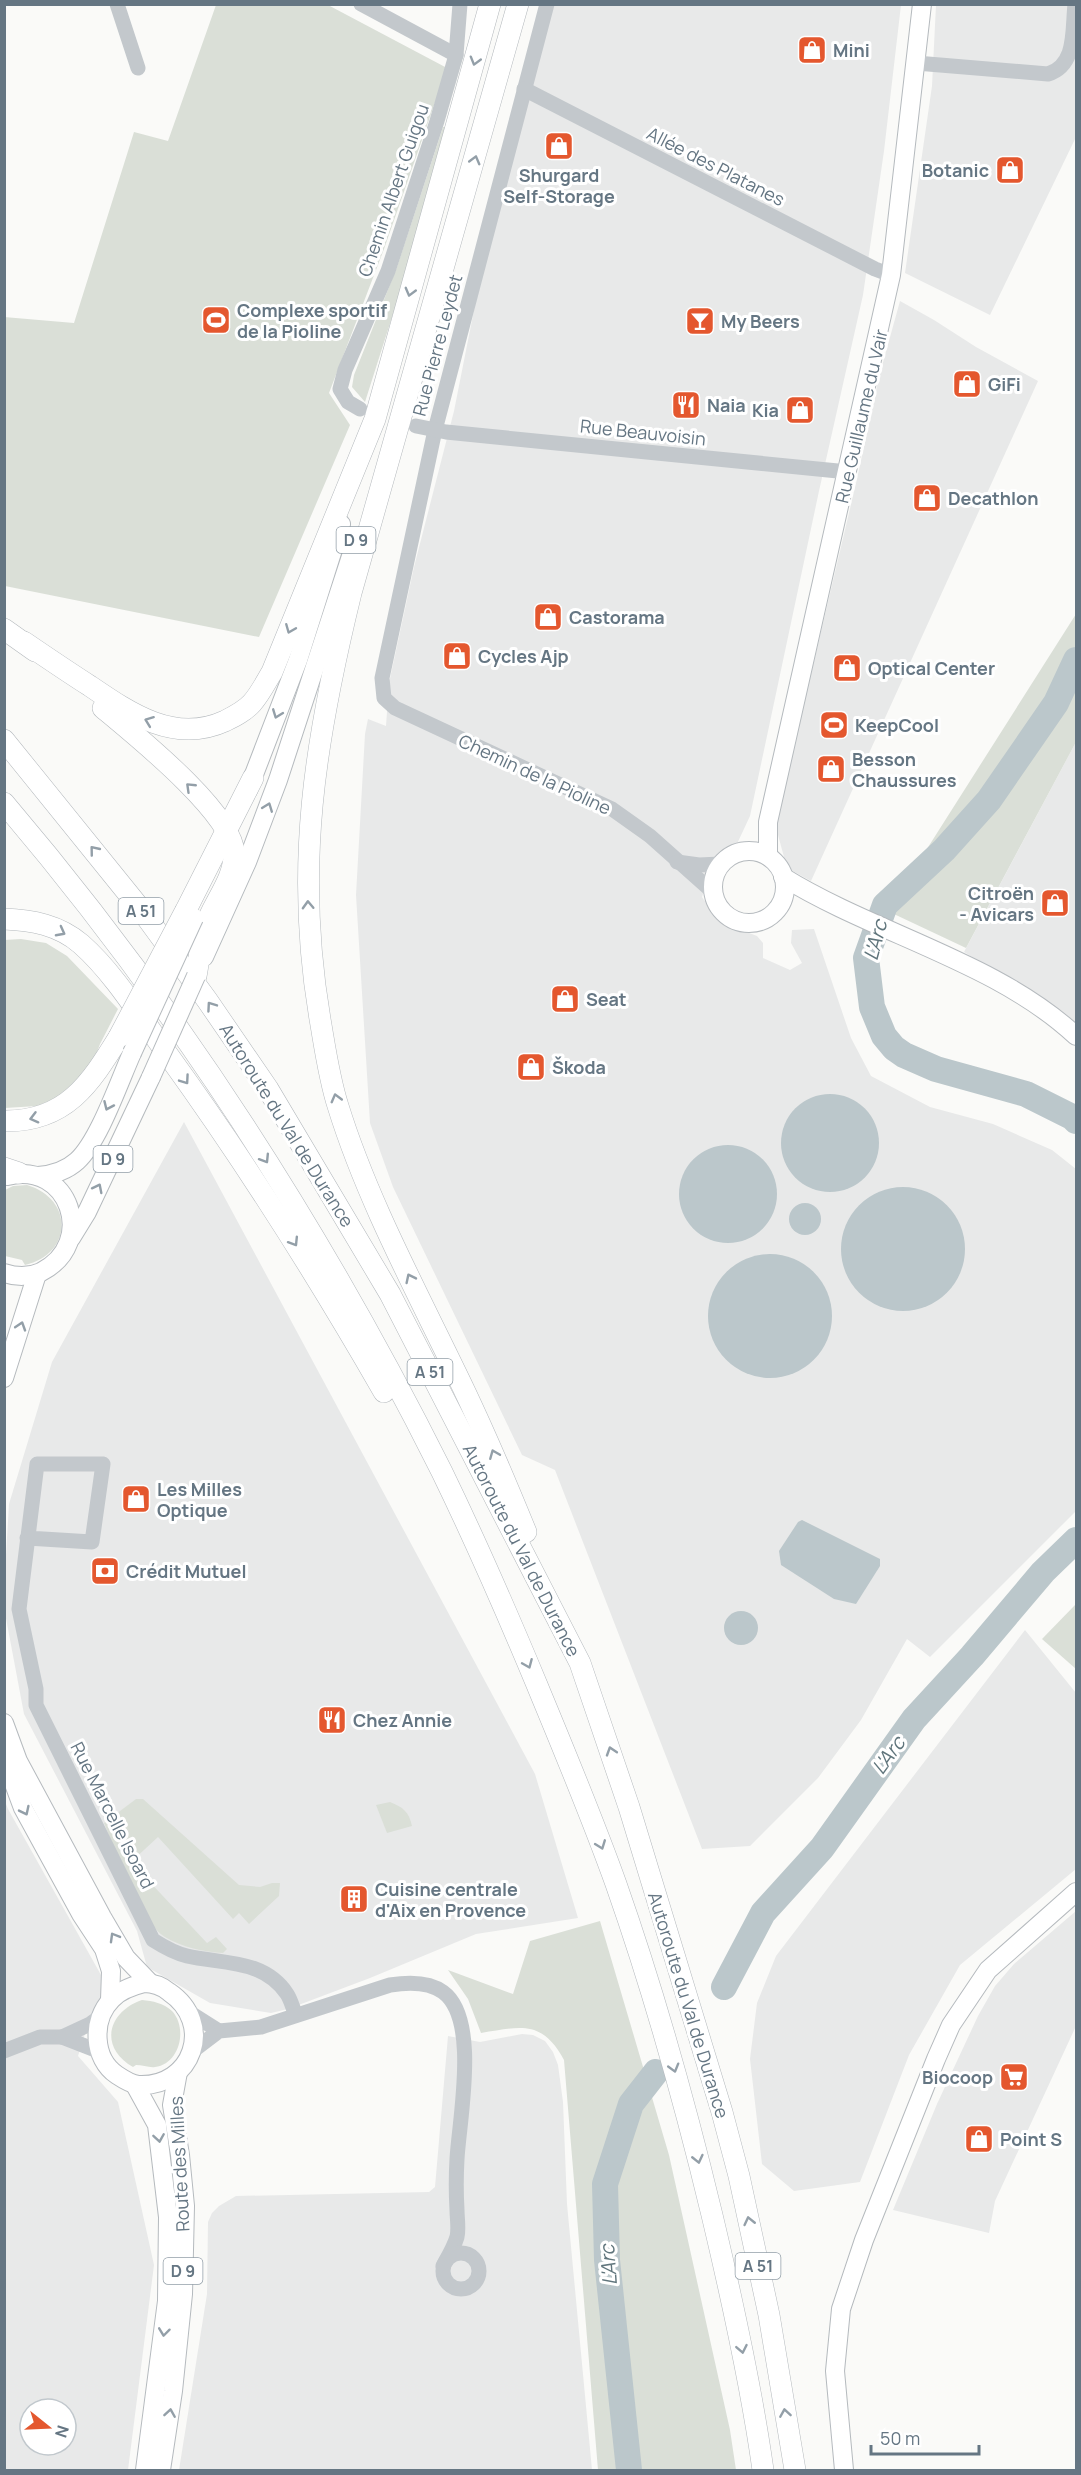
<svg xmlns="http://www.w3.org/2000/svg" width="1081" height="2475" font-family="Manrope,sans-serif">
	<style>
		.built { fill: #e8e9e9; fill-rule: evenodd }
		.green { fill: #dadfd7 }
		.water { fill: #bbc7cb }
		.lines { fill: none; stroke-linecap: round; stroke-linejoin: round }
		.river { stroke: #bbc7cb; stroke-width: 26 }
		.major-casing { stroke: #b5babe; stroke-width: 20 }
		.highway-casing { stroke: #b4b9bd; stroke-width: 22 }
		.minor { stroke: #c3c8cc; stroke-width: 15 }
		.major { stroke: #fff; stroke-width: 18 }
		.highway { stroke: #fff; stroke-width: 21 }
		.major-bridge-casing { stroke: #b5babe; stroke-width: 20; stroke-linecap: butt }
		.highway-bridge-casing { stroke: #b4b9bd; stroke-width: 22; stroke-linecap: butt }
		.major-bridge { stroke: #fff; stroke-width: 18 }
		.highway-bridge { stroke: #fff; stroke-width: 21 }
		.oneway { stroke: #939fa8 }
		.labels { text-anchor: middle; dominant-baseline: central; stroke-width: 6; stroke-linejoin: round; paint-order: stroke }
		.shield { fill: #fff; stroke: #939fa8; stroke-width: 1.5 }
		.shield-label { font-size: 16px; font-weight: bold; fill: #657683 }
		.poi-label { font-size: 18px; font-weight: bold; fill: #657683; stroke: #fff; text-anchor: start }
		.street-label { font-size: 18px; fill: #657683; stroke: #fff }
		.water-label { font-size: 20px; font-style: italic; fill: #60757c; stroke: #fff }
	</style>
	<rect width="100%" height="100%" fill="#fafaf8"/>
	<g class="built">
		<path d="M551 5H901L884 151 863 295 819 491 750 816 736 846 714 859 702 897 715 916 726 924 757 936 763 943V958L790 970 802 963 791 943 792 930 814 929 851 1038 871 1076 930 1107 993 1124 1052 1150 1076 1169V1511L930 1657 907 1639 861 1720 818 1778 750 1846 702 1849 555 1470 522 1455 393 1187 370 1123 356 895 365 734 368 719 386 726 389 683 414 567 454 411 475 305Z"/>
		<path d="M936 5H1076V137L990 315 905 273 932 86Z"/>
		<path d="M900 301 934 320 976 347 1038 381 811 881 787 868 778 835V814L857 479 879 377Z"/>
		<path d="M1076 742V1027L1055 1007 964 952Z"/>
		<path d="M184 1122 535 1774 578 1918 476 1934 370 1978 288 2009 271 2013 210 2003 147 1967 137 1931 24 1714 5 1613V1572L9 1504 52 1362Z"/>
		<path d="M1025 1630 1076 1693V1869L960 1965 909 2055 860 2182 794 2191 762 2164 750 2059 757 2003 776 1956Z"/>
		<path d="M4 1799 8 1809 101 1975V1998L91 2015 78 2056 118 2102 154 2265 128 2470H5ZM30 2409H66V2445H30Z"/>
		<path d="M1076 1911V2026L995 2201 989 2233 893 2210 937 2104 978 2016 995 1986 1014 1964Z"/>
		<path d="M522 2034 533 2035 545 2041 553 2052 558 2065 563 2102 567 2204 592 2470H179L207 2294 208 2222 212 2213 219 2206 236 2196 429 2192 435 2187 448 2036 480 2042Z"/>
	</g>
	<g class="green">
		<path d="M216 5H328L447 68 384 249 329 393 350 425 259 637 5 586 4 317 74 323 134 132 168 141Z"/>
		<path d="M443 127H447L406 273 365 402 352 387 354 375 397 267Z"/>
		<path d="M1076 614V742L966 948 879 907 925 852Z"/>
		<path d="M21 939 46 943 67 956 118 1009 100 1044 92 1065 59 1097 37 1106 5 1108 4 940Z"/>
		<path d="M27 1185C74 1199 73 1254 25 1265L22 1260 5 1256V1190L13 1186Z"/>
		<path d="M1076 1604V1669L1042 1639Z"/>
		<path d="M136 1799H143L239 1885 260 1887 272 1883H280L279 1896 249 1924 239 1913 233 1919 158 1837 131 1862 207 1943 216 1937 227 1949 223 1953C205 1952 181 1947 165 1937 140 1921 116 1851 104 1823Z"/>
		<path d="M390 1802C403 1807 409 1812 412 1826L387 1833 376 1805Z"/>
		<path d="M600 1921 669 2155 730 2430 736 2470H598L564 2060C542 2019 520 2027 481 2033L468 1999 448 1970 513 1994 530 1941Z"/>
		<path d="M142 2000C153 2001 163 2003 172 2011 188 2028 180 2064 155 2067 150 2068 142 2065 136 2065L133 2067C99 2048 107 2012 142 2000Z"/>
	</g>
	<g class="water">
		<circle cx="830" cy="1143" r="49"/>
		<circle cx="728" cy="1194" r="49"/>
		<circle cx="903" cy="1249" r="62"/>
		<circle cx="805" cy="1219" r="16"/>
		<circle cx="770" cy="1316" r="62"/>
		<path d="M802 1520 880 1559V1566L856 1604 834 1599 781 1565 779 1551 798 1522Z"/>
		<circle cx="741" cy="1628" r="17"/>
	</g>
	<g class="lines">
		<g class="river">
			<path d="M1076 660 1056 703 989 800 944 850 885 905 866 958 872 1007 884 1036 894 1048 904 1055 936 1069 1026 1094 1072 1117 1076 1121"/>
			<path d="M724 1987 763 1913 822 1848 914 1719 972 1656 1043 1572 1076 1540"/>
			<path d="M629 2470 607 2260 605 2184 631 2104 656 2072"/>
		</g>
		<g class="major-casing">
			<g id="major">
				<path d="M248 790 298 660 341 524"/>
				<circle cx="749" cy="887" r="36"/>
				<path d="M768 856V822L891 275 922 4"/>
				<path d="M783 877C875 934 997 962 1076 1036"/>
				<path d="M204 957 247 862 278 780 355 544"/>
				<path d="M38 1176C52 1175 67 1170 77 1161 99 1141 119 1082 132 1053"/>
				<path d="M71 1238 87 1212 151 1077"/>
				<path d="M4 1273C16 1277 30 1277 41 1272 98 1243 69 1160 7 1176"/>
				<path d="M4 1378 37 1274"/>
				<path d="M4 1723 18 1761 102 1917 126 1958 150 1983"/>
				<path d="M4 1757 23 1808 81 1914 104 1949 111 1971 110 2000"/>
				<path d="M144 1983C153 1983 162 1986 169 1992 215 2023 193 2088 138 2085 131 2084 123 2079 117 2075 93 2059 91 2020 112 1999 120 1990 132 1986 144 1983Z"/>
				<path d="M135 2085 157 2125 168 2217 167 2301 145 2470"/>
				<path d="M161 2470 173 2391 183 2294 185 2206 180 2155 172 2105 178 2072"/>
				<path d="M844 2470 835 2371 841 2309 864 2240 936 2059 951 2025 988 1970 1076 1892"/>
			</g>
		</g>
		<g class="highway-casing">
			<g id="highway">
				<path d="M518 4 351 593C315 740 294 867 320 1019 325 1048 329 1078 338 1106 366 1197 415 1288 456 1373 482 1426 504 1478 526 1532"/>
				<path d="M4 629 35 651"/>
				<path d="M24 642C46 657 68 672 90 686 131 714 175 744 225 721 235 716 245 711 252 703 260 694 266 682 272 672L375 419 490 4"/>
				<path d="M103 708C134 734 233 813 234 853 235 880 211 905 204 930 200 945 199 961 196 976"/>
				<path d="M4 740 139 907 207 1000 268 1089 390 1294 580 1663 629 1807 722 2112 739 2176 769 2315 795 2470"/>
				<path d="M4 803C177 1006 323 1234 442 1472 476 1542 507 1613 537 1685 564 1750 592 1817 616 1884 654 1992 685 2103 712 2215 732 2299 751 2384 763 2470"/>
				<path d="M186 910 253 778"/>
				<path d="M4 919C32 920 59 925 81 944 115 974 141 1018 168 1055 246 1163 318 1277 384 1392"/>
				<path d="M4 1121C66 1122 90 1084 119 1037"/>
				<path d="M4 1168 19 1173"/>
			</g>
		</g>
		<g class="minor">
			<path d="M117 4 138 68"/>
			<path d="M361 4 456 55"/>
			<path d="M547 4 435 430 382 678 384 698 395 708 612 809 650 836 714 893"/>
			<path d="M916 63 1048 74C1077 65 1072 30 1075 4"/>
			<path d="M524 89 875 269 891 275"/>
			<path d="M360 409 348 402 340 389 345 370 388 271 437 121 456 55 460 4"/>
			<path d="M416 426 446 432 848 472"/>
			<path d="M677 862 699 865 721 864"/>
			<path d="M27 1538 92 1542 103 1464H37L19 1609 36 1689V1705L153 1940C164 1947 174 1953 187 1956 222 1964 264 1959 287 1994 291 2000 293 2009 296 2015"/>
			<path d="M189 2012 219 2031"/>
			<path d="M4 2051 40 2037H62"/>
			<path d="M98 2051 62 2037 90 2024 101 2016"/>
			<path d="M190 2053 219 2031 261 2027 390 1985C408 1982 428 1981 443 1992 480 2019 459 2120 457 2159 456 2176 456 2193 457 2210 457 2218 459 2229 457 2237 454 2247 448 2257 443 2266"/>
			<circle cx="461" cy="2271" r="18"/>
		</g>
		<use href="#major" class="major"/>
		<use href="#highway" class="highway"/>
		<g class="major-bridge-casing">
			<g id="major-bridge">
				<path d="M132 1053 194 918"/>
				<path d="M151 1077 196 976"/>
			</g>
		</g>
		<g class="highway-bridge-casing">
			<path id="highway-bridge" d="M119 1037 186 910"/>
		</g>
		<use href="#major-bridge" class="major-bridge"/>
		<use href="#highway-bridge" class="highway-bridge"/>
	</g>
	<defs><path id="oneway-chevron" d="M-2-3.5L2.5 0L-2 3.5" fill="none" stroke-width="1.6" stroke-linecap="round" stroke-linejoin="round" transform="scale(1.5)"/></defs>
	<g class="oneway">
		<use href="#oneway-chevron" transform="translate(475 61) rotate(106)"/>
		<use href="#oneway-chevron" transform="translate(475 160) rotate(-75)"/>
		<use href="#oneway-chevron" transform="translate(410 292) rotate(105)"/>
		<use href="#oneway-chevron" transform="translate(290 629) rotate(112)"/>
		<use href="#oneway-chevron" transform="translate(277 714) rotate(111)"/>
		<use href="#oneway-chevron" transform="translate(149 721) rotate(-159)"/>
		<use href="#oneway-chevron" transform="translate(190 787) rotate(-136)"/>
		<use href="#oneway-chevron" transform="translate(268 807) rotate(-69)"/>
		<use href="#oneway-chevron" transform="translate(94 850) rotate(-129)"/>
		<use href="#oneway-chevron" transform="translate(308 905) rotate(-92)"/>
		<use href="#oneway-chevron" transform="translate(61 932) rotate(28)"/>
		<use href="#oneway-chevron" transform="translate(211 1006) rotate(-125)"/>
		<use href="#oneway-chevron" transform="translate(185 1080) rotate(55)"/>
		<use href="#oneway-chevron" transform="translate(336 1098) rotate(-105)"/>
		<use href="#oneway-chevron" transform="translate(108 1106) rotate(114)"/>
		<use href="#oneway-chevron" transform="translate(34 1118) rotate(165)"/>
		<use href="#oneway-chevron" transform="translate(265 1159) rotate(58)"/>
		<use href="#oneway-chevron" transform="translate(98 1188) rotate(-63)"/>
		<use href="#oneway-chevron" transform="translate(294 1242) rotate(58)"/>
		<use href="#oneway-chevron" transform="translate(410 1278) rotate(-116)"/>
		<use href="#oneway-chevron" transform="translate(21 1326) rotate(-72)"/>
		<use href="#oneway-chevron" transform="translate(494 1454) rotate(-112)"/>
		<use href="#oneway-chevron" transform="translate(528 1664) rotate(67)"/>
		<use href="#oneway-chevron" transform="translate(611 1751) rotate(-108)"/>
		<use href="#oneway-chevron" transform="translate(25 1811) rotate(64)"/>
		<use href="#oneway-chevron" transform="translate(601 1845) rotate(69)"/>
		<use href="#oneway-chevron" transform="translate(114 1937) rotate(-120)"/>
		<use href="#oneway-chevron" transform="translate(674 2068) rotate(74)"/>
		<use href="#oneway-chevron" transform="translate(159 2138) rotate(81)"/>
		<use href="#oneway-chevron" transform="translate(698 2159) rotate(77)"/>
		<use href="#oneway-chevron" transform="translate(749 2221) rotate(-103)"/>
		<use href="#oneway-chevron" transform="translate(164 2332) rotate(97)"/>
		<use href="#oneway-chevron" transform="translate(742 2349) rotate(79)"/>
		<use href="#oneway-chevron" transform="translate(170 2413) rotate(-81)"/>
		<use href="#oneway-chevron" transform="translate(785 2413) rotate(-99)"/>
	</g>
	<defs>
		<g id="shop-square" transform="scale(1.5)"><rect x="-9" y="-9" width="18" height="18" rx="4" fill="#e4572e" stroke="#fff"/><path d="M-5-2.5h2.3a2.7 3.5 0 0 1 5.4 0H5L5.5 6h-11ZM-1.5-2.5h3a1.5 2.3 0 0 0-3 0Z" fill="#fff"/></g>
		<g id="stadium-square" transform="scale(1.5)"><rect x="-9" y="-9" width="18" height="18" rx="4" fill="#e4572e" stroke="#fff"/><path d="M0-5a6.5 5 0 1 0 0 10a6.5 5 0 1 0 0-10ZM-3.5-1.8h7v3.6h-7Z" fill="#fff"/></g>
		<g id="bar-square" transform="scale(1.5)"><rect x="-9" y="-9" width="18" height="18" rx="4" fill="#e4572e" stroke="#fff"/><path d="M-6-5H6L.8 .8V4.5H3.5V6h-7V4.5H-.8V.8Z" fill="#fff"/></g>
		<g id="restaurant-square" transform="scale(1.5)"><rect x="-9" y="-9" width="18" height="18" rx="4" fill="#e4572e" stroke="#fff"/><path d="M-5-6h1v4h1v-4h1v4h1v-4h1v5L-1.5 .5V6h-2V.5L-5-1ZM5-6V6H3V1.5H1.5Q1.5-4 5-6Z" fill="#fff"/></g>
		<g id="bank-square" transform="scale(1.5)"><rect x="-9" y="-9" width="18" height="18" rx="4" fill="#e4572e" stroke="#fff"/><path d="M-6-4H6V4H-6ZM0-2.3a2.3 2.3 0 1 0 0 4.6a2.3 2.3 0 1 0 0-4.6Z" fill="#fff"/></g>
		<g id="building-square" transform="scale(1.5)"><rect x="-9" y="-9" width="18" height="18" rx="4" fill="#e4572e" stroke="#fff"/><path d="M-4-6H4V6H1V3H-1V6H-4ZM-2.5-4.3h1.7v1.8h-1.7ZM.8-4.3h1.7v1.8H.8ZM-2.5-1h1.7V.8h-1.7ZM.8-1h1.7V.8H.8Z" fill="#fff"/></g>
		<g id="supermarket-square" transform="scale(1.5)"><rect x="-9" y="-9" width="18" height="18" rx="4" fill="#e4572e" stroke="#fff"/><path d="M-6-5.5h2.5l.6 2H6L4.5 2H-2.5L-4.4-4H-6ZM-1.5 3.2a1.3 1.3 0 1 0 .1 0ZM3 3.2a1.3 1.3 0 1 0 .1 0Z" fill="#fff"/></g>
	</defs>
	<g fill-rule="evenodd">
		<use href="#shop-square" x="812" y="50"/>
		<use href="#shop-square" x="559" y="146"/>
		<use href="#shop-square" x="1010" y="170"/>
		<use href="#stadium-square" x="216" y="320"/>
		<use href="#bar-square" x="700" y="321"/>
		<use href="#shop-square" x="967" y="384"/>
		<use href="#restaurant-square" x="686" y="405"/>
		<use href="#shop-square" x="800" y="410"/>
		<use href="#shop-square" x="927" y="498"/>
		<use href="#shop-square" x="548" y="617"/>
		<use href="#shop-square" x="457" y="656"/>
		<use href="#shop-square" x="847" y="668"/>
		<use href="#stadium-square" x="834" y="725"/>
		<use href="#shop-square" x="831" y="769"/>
		<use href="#shop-square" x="1055" y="903"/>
		<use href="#shop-square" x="565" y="999"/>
		<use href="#shop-square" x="531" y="1067"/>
		<use href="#shop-square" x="136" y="1499"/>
		<use href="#bank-square" x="105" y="1571"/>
		<use href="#restaurant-square" x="332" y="1720"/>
		<use href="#building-square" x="354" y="1899"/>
		<use href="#supermarket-square" x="1014" y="2077"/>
		<use href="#shop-square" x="979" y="2139"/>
	</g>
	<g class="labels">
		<g class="shield">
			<rect x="336.5" y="527" width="39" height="26" rx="4.5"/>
			<rect x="118.5" y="898" width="45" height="26" rx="4.5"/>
			<rect x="93.5" y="1146" width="39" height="26" rx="4.5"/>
			<rect x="407.5" y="1359" width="45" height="26" rx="4.5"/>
			<rect x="735.5" y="2253" width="45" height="26" rx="4.5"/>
			<rect x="163.5" y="2258" width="39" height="26" rx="4.5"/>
		</g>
		<g class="shield-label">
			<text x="356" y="540">D 9</text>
			<text x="141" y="911">A 51</text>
			<text x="113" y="1159">D 9</text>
			<text x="430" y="1372">A 51</text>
			<text x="758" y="2266">A 51</text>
			<text x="183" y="2271">D 9</text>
		</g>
		<g class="poi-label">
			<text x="833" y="50">Mini</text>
			<text x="989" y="170" text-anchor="end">Botanic</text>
			<text x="559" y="175" text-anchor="middle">Shurgard<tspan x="559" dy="21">Self-Storage</tspan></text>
			<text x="237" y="310">Complexe sportif<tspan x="237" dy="21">de la Pioline</tspan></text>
			<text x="721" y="321">My Beers</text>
			<text x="988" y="384">GiFi</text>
			<text x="707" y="405">Naia</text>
			<text x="779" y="410" text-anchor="end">Kia</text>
			<text x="948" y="498">Decathlon</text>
			<text x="569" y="617">Castorama</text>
			<text x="478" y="656">Cycles Ajp</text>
			<text x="868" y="668">Optical Center</text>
			<text x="855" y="725">KeepCool</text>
			<text x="852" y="759">Besson<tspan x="852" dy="21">Chaussures</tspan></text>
			<text x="1034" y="893" text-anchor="end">Citroën<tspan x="1034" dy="21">- Avicars</tspan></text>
			<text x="586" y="999">Seat</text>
			<text x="552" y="1067">Škoda</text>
			<text x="157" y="1489">Les Milles<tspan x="157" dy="21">Optique</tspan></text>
			<text x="126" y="1571">Crédit Mutuel</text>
			<text x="353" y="1720">Chez Annie</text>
			<text x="375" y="1889">Cuisine centrale<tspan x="375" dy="21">d'Aix en Provence</tspan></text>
			<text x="993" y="2077" text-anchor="end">Biocoop</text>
			<text x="1000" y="2139">Point S</text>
		</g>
		<g class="street-label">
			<text transform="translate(716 166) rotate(27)">Allée des Platanes</text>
			<text transform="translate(393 190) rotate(-71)">Chemin Albert Guigou</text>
			<text transform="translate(437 345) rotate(-75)">Rue Pierre Leydet</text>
			<text transform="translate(861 416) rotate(-77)">Rue Guillaume du Vair</text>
			<text transform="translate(643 432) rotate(6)">Rue Beauvoisin</text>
			<text transform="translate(535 774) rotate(25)">Chemin de la Pioline</text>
			<text transform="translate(287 1125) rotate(58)">Autoroute du Val de Durance</text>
			<text transform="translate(522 1550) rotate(63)">Autoroute du Val de Durance</text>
			<text transform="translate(113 1815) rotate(63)">Rue Marcelle Isoard</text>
			<text transform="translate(689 2005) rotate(73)">Autoroute du Val de Durance</text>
			<text transform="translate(179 2164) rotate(-93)">Route des Milles</text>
		</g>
		<g class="water-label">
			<text transform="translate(875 940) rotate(-75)">L'Arc</text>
			<text transform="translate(888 1755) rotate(-54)">L'Arc</text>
			<text transform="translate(608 2265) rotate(-94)">L'Arc</text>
		</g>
	</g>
	<rect width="1081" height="2475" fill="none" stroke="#657683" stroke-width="12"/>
	<g transform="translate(48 2427) rotate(108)"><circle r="28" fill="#ffffff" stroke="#c1c8cd" stroke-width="1.5"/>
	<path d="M0-4.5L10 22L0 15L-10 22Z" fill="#e4572e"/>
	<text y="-9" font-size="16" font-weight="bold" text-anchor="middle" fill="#657683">N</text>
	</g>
	<path d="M871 2445v9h108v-9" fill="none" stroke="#657683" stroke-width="3"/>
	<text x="880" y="2445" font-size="18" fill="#657683" stroke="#ffffff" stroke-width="4.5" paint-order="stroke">50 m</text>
</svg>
